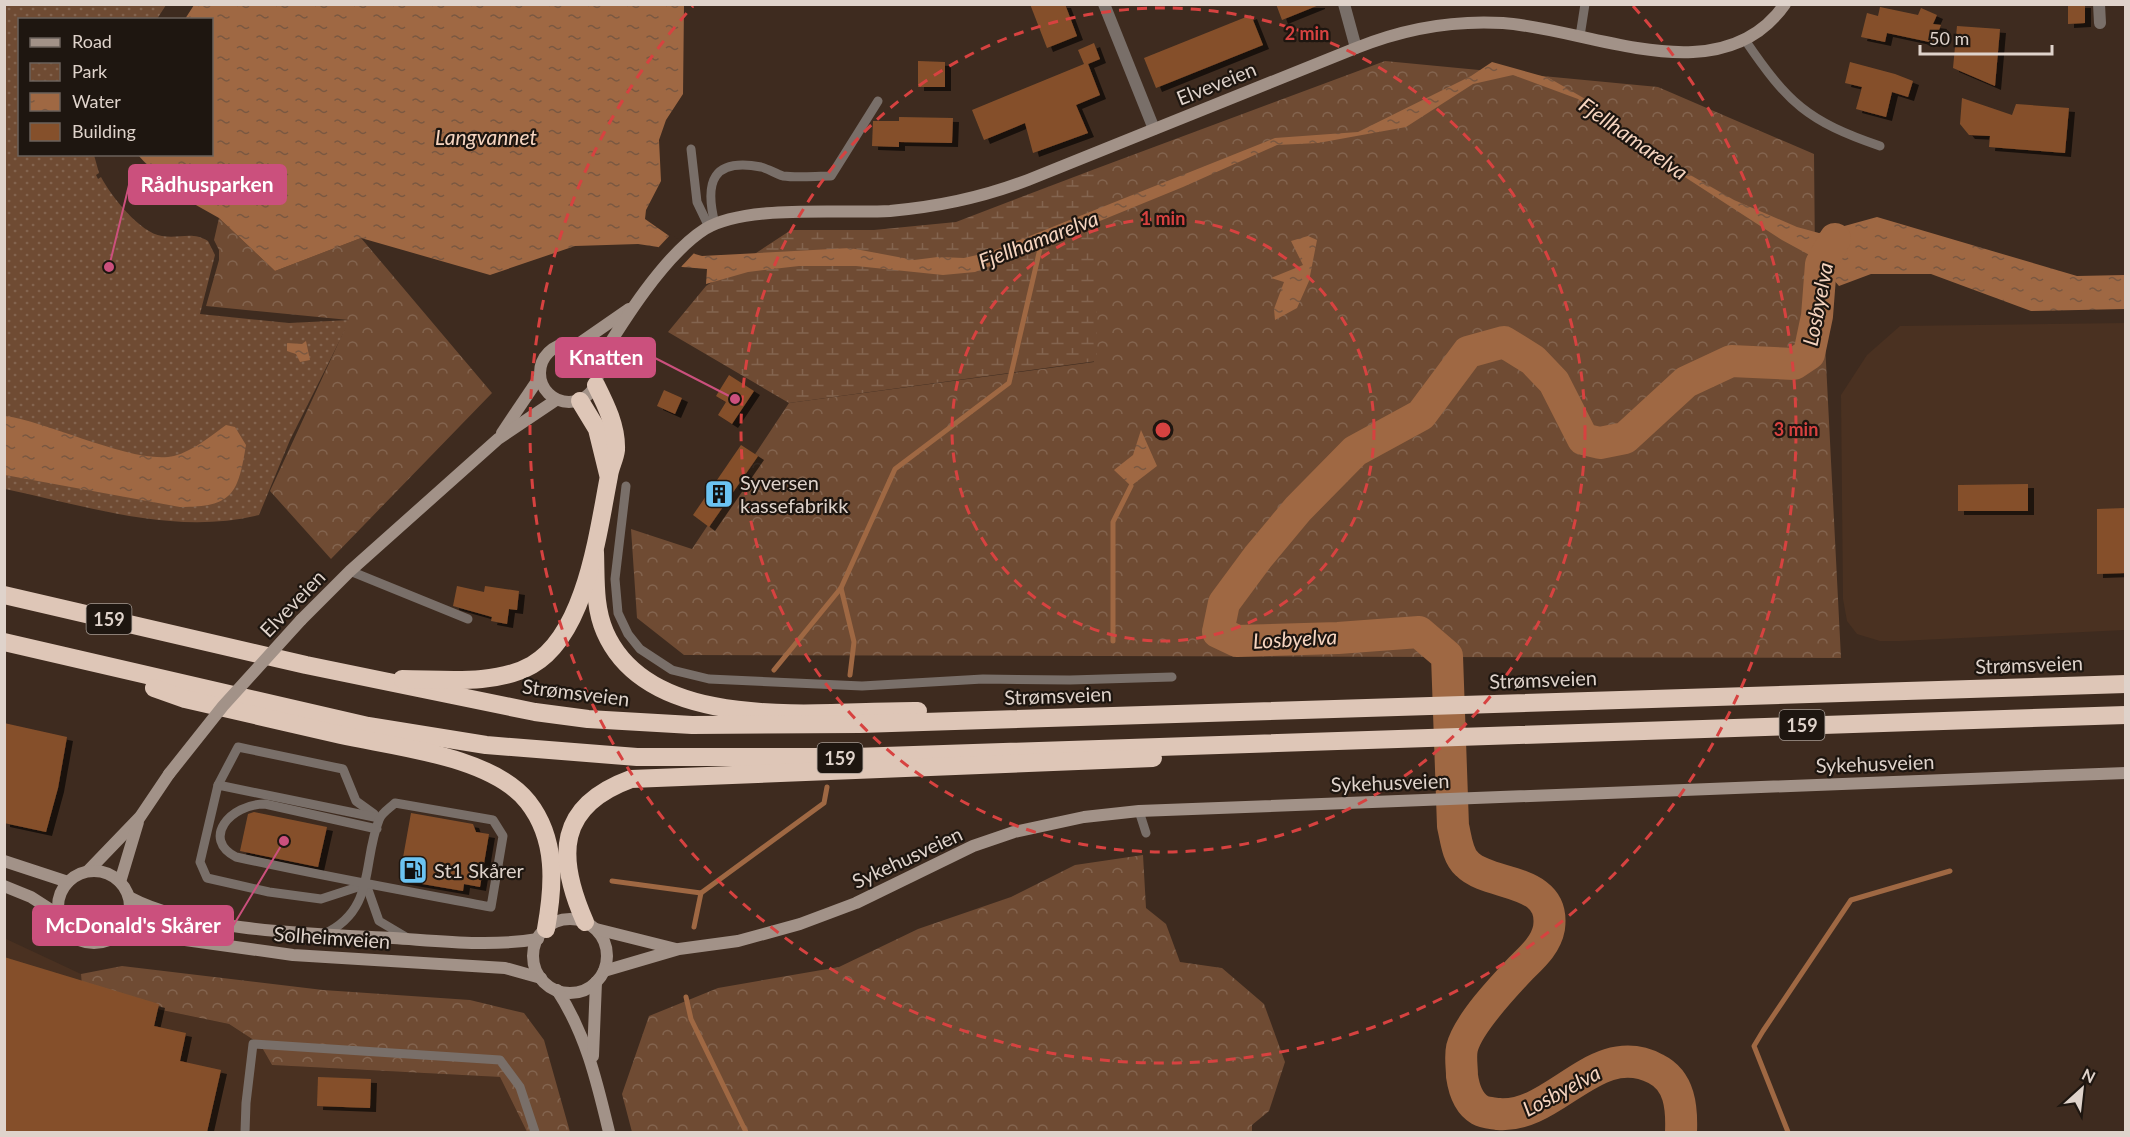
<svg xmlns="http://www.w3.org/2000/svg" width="2130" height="1137" font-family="Lato,sans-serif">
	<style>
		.built { fill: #4a3121 }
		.forest { fill: url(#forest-crowns) }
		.wetland { fill: url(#wetland-marsh) }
		.park { fill: url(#park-dots) }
		.water { fill: url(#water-ripples) }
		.pier { fill: #3e2b1f }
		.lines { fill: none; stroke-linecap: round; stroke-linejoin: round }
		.stream { stroke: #9f6843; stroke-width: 5 }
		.river { stroke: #9f6843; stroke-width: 32 }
		.building { fill: #85502b; filter: url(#shadow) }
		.service { stroke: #796f69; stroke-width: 9 }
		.minor { stroke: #796f69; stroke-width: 12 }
		.secondary { stroke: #a29288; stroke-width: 12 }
		.motorway { stroke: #dec6b7; stroke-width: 18 }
		.secondary-bridge { stroke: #a29288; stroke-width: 12 }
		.ring { fill: none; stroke: #d74240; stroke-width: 3; stroke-dasharray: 10 8 }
		.labels { text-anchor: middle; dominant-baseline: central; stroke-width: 4.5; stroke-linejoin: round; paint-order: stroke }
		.shield { fill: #1e1610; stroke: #a59a93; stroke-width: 1.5 }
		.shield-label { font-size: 18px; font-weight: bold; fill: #dfd3cb }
		.street-label { font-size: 20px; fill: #dfd3cb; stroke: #1e1610 }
		.poi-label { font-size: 20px; fill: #dfd3cb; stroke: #1e1610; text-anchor: start }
		.water-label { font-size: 21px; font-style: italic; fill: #f6d5c0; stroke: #1e1610 }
		.centre { fill: #d74240; stroke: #1e1610; stroke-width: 3 }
		.ring-label { font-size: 18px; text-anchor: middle; font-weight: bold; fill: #d74240; stroke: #1e1610; stroke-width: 4.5; stroke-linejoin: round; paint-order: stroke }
		.leader { fill: none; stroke: #cb507d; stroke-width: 2 }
		.callout-dot { fill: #cb507d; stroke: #1e1610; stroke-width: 2 }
		.callout { fill: #cb507d; stroke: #cb507d; stroke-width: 2 }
		.callout-label { font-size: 21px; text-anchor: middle; font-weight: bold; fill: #fff }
	</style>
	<defs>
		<pattern id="forest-crowns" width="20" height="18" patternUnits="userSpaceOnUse" patternTransform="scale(1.5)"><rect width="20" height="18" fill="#6f4b33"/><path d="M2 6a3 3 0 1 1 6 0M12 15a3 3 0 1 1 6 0" fill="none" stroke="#83644f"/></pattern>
		<pattern id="wetland-marsh" width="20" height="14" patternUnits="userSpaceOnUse" patternTransform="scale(1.5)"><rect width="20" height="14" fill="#6f4b33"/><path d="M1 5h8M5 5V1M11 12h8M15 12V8" fill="none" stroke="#83644f"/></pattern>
		<pattern id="park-dots" width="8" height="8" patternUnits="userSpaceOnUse" patternTransform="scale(1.5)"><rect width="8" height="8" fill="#6f4b33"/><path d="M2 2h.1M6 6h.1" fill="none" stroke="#83644f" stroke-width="1.8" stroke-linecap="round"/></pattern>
		<pattern id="water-ripples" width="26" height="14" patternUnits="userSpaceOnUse" patternTransform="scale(1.5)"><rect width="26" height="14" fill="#9f6843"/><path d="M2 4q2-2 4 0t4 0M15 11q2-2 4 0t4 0" fill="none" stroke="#7a5841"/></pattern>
		<filter id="shadow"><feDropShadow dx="6" dy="4" stdDeviation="0" flood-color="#0009"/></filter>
	</defs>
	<rect width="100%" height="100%" fill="#3e2b1f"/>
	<g class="built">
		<path d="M2125 323V630L1900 641H1880L1857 634 1847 621 1843 599 1841 395 1867 355 1900 326Z"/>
		<path d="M4 938 81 974 82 987 99 997 229 1024 260 1044 272 1065 500 1077 527 1132H5Z"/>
	</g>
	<g class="forest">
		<path d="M1385 61 1658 87 1814 154 1815 258 1821 264 1841 658 684 655 637 618 631 529 692 549 789 403 1094 362 1095 169Z"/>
		<path d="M219 218 275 271 361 238 492 393 331 559 270 491 349 320 206 306 219 260V250L214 240Z"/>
		<path d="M1143 855 1146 908 1166 924 1180 962 1222 968 1264 1004 1285 1062 1269 1111 1252 1125V1132H632L622 1094 649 1016 718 988 839 967 918 929 1011 897 1075 865Z"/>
		<path d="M122 966 323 990 470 1000 524 1013 544 1040 570 1132H527L500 1077 272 1065 260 1044 229 1024 99 997 82 987 81 974Z"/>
	</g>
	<path class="wetland" d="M1095 169 1097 361 789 403 668 332 706 286 791 230H874L956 222Z"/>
	<path class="park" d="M5 5H166L157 19 20 20V154L94 155 99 173 96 175 98 179 101 177C111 196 140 233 162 236 180 239 192 231 208 241L215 255 200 314 289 323 350 320 290 440 259 515C175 536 87 506 5 489Z"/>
	<g class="water">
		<path d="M194 5H684L683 94 666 120 659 140 661 181 646 210 645 219 695 254 702 256 850 248 914 260 938 257 964 258 990 252 1275 138 1358 132 1471 76 1492 62 1549 78 1587 100 1664 160 1734 200 1797 227 1819 233 1877 217 2077 276 2125 275V309L2031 311 1931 274H1871L1839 286 1815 258 1782 240 1637 146 1578 99 1513 75 1473 84 1406 127 1318 143 1277 145 1183 187 975 272 943 275 856 266H799L748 272 706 284 707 269 682 267 658 247 638 244 575 246 490 275 361 238 275 271 219 218 171 191 138 155 212 154V20L185 19Z"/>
		<path d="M1308 236 1317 240 1309 281 1297 308 1275 320 1274 309 1284 282 1271 278 1303 265 1291 241Z"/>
		<path d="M306 341 310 360 300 362 296 354 287 351V343L302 344Z"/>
		<path d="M5 416C50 422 134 465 174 456 193 451 211 436 226 425L235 427 246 445C238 494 233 507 180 507L5 475Z"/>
		<path d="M1141 430 1157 466 1131 486 1114 470 1133 455Z"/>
	</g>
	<path class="pier" d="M671 234 696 251 679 269 656 250Z"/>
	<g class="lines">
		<g class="stream">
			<path d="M841 588 854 642 850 675"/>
			<path d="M1113 641V522L1131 486"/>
			<path d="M774 670 841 588 895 469 1009 383 1042 240"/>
			<path d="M612 881 701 893 824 803 827 787"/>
			<path d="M694 927 701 893"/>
			<path d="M686 997 691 1019 746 1132"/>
			<path d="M1788 1132 1754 1046 1763 1031 1851 900 1950 871"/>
		</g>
		<path class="river" d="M1681 1132C1682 1108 1680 1081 1656 1069 1596 1037 1555 1119 1498 1114 1493 1113 1485 1113 1480 1110 1468 1103 1464 1090 1462 1076 1462 1067 1460 1057 1462 1048 1468 1024 1503 987 1521 968 1532 957 1546 945 1549 928 1556 877 1489 887 1467 864 1457 855 1456 838 1453 826L1447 656 1419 632 1338 638 1237 641 1218 632 1224 603 1258 557 1298 509 1355 451 1421 415 1468 352 1504 342 1533 360 1554 382 1583 439 1600 443 1625 438 1686 382 1731 361 1794 364 1809 354 1817 316 1821 264 1835 239"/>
	</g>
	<g class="building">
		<path d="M1030 4H1065L1077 36 1047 48Z"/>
		<path d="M1276 4H1319V5L1282 20Z"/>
		<path d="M2068 4H2085V23L2068 24Z"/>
		<path d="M1880 7 1918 15 1921 8 1937 15 1933 24 1941 25 1934 43 1887 33 1885 42 1861 37 1867 13 1878 16Z"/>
		<path d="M1251 15 1263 45 1156 88 1144 58Z"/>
		<path d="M1957 26 2000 29 1995 86 1953 68Z"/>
		<path d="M1094 43 1100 59 1088 64 1100 95 1076 105 1088 133 1033 153 1025 123 984 140 972 110 1084 64 1078 50Z"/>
		<path d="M918 61 945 62V87H918Z"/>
		<path d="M1850 62 1895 74 1913 81 1908 97 1892 92 1886 117 1856 109 1862 87 1845 83Z"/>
		<path d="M1962 98 2012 115 2016 104 2069 108 2065 153 1989 147 1990 136 1969 135 1960 124Z"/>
		<path d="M899 117 953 118 952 143 899 142V147L872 146 873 121H899Z"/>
		<path d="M729 375 754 391 732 424 718 415 726 402 716 396Z"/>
		<path d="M664 390 682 398 675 414 657 406Z"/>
		<path d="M741 445 758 456 709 527 693 515Z"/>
		<path d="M2028 484V511H1958V485Z"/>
		<path d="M2126 508V573L2097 574V509Z"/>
		<path d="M457 586 484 592 485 586 519 591 517 610 509 609 507 624 491 621 492 617 453 606Z"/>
		<path d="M4 723 67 737 58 788 46 832 4 823Z"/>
		<path d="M254 812 327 827 318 867 240 851 248 814Z"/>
		<path d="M411 813 473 824 476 832 489 834 480 887 464 884 463 891 399 880Z"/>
		<path d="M4 957 159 1004 154 1026 186 1033 180 1061 221 1070 207 1132H4Z"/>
		<path d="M318 1077 371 1079 370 1108 317 1106Z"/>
	</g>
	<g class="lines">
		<g class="service">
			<path d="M1580 36 1585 4"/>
			<path d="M1745 40C1788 103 1807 121 1880 146"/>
			<path d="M691 149 697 202 709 227"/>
			<path d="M715 224C704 181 713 158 761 167 769 169 776 174 783 176 798 178 816 176 831 176L878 101"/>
			<path d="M626 486 615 579 618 613 628 634 640 649 672 670 709 679 862 686 983 679 1070 680 1172 677"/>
			<path d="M350 571 468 619"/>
			<path d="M218 785 238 747 343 769 356 801 374 814"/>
			<path d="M1139 811 1146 833"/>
			<path d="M366 884 379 921 406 937"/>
			<path d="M364 885 321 899 269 892 207 878 200 862 218 785 379 818"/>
			<path d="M324 934C376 910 362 862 379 820 381 813 390 808 395 803L493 820 503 836 491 907C406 891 321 876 236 857 201 839 230 804 265 804L377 829"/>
			<path d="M245 1132 246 1103 253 1044 500 1060 520 1087 535 1132"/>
		</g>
		<g class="minor">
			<path d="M1104 4 1154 129"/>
			<path d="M1344 4 1356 48"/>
			<path d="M2099 4 2100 23"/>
		</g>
		<g class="secondary">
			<circle cx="569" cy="373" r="29"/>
			<path d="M577 345 629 309"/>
			<path d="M597 364C622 323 664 255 705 229 746 204 841 214 890 211 937 207 984 197 1028 180L1356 48C1403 29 1452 20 1503 23 1591 29 1721 96 1785 4"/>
			<path d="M502 433 539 378"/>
			<path d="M301 620 350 571 498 439 556 400"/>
			<path d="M4 861 68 882"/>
			<path d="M88 871 140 817 169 774"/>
			<circle cx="94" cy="907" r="36"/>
			<path d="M120 882 138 822"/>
			<path d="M4 886 31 897 59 915"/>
			<path d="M129 897C194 932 318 934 393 938 440 941 490 947 538 939"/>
			<circle cx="570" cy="956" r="37"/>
			<path d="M596 929 676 949"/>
			<path d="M121 931 293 955 505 968 541 978"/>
			<path d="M604 971 679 949 738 941 800 924 856 903 973 846 1014 832 1084 817 1139 811 2126 773"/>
			<path d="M557 990C586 1034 597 1082 609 1132"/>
			<path d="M593 1056 596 982"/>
		</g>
		<g class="motorway">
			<path d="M580 401 597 429 608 474"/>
			<path d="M595 552C596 579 594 607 605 632 651 737 825 710 918 711"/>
			<path d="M4 595 306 665 535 712 588 719 692 725 860 724 2126 684"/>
			<path d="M4 642 368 726 486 745 637 757H854L2126 715"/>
			<path d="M402 679C443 679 495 686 532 665 586 634 598 532 609 476 610 467 615 459 616 450 617 427 606 405 596 385"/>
			<path d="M154 688 185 699C237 711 289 723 341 735 395 747 492 756 528 802 557 839 554 885 546 929"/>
			<path d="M585 922C556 856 557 806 631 779L1153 758"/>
		</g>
		<path class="secondary-bridge" d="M169 774 223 706 301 620"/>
	</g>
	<g class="ring">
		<circle cx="1163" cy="430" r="211"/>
		<circle cx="1163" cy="430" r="422"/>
		<path d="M1633 6A633 633 0 1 1 693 6"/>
	</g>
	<defs>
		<g id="building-square" transform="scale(1.5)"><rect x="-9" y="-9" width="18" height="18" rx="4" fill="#6bc3f2" stroke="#1e1610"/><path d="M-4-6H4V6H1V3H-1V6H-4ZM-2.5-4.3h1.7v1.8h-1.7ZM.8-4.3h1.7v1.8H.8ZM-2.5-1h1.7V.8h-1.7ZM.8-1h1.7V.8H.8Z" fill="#111"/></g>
		<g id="fuel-square" transform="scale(1.5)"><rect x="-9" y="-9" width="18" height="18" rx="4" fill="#6bc3f2" stroke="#1e1610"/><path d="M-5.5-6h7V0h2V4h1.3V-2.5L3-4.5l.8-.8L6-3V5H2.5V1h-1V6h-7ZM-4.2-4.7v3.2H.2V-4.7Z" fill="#111"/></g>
	</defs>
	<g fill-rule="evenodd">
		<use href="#building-square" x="719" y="494"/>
		<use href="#fuel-square" x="413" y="870"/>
	</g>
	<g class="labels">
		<g class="shield">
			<rect x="86.5" y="604" width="45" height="30" rx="4.5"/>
			<rect x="1779.5" y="710" width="45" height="30" rx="4.5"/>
			<rect x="817.5" y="743" width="45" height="30" rx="4.5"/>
		</g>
		<g class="shield-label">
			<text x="109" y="619">159</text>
			<text x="1802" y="725">159</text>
			<text x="840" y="758">159</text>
		</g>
		<g class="street-label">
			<text transform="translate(1216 83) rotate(-22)">Elveveien</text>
			<text transform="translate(292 603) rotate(-46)">Elveveien</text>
			<text transform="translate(2029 664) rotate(-2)">Strømsveien</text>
			<text transform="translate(1543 679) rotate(-2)">Strømsveien</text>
			<text transform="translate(576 692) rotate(7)">Strømsveien</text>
			<text transform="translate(1058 695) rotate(-2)">Strømsveien</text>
			<text transform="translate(1875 763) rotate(-2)">Sykehusveien</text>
			<text transform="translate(1390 782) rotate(-2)">Sykehusveien</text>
			<text transform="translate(907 857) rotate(-25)">Sykehusveien</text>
			<text transform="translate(332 937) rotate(4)">Solheimveien</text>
		</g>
		<g class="poi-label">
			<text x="740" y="482">Syversen<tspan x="740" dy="23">kassefabrikk</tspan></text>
			<text x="434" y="870">St1 Skårer</text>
		</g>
		<g class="water-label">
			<text x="486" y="136">Langvannet</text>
			<text transform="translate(1634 138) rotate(35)">Fjellhamarelva</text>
			<text transform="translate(1038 239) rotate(-21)">Fjellhamarelva</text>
			<text transform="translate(1817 304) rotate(-79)">Losbyelva</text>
			<text transform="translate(1295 638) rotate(-3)">Losbyelva</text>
			<text transform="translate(1561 1090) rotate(-28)">Losbyelva</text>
		</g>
	</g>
	<circle cx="1163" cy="430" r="9" class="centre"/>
	<g class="ring-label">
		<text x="1307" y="40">2 min</text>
		<text x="1163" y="225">1 min</text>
		<text x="1796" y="436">3 min</text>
	</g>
	<path class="leader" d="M109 267L129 185M735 399L655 358M284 841L233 926"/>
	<g class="callout-dot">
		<circle cx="109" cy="267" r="6"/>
		<circle cx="735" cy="399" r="6"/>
		<circle cx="284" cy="841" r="6"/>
	</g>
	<g class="callout">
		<rect x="129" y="165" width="157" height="39" rx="6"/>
		<rect x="556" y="338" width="99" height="39" rx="6"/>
		<rect x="33" y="906" width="200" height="39" rx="6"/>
	</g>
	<g class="callout-label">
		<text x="207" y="192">Rådhusparken</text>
		<text x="606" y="365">Knatten</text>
		<text x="133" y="933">McDonald's Skårer</text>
	</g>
	<rect width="2130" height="1137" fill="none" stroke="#dfd3cb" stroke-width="12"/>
	<rect x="18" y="18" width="195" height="138" fill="#1e1610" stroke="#6b625b" stroke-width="1.5"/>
	<rect x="30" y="38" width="30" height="9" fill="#a29288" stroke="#6b625b" stroke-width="1.5"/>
	<text x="72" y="48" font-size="18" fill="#dfd3cb">Road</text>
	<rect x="30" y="63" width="30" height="18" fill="url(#park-dots)" stroke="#6b625b" stroke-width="1.5"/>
	<text x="72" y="78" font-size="18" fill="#dfd3cb">Park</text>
	<rect x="30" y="93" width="30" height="18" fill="url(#water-ripples)" stroke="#6b625b" stroke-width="1.5"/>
	<text x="72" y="108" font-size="18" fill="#dfd3cb">Water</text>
	<rect x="30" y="123" width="30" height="18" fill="#85502b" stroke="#6b625b" stroke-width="1.5"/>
	<text x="72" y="138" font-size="18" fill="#dfd3cb">Building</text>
	<g transform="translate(2082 1089) rotate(27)" stroke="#1e1610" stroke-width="4.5" paint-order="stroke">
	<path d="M0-4.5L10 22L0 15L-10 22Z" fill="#dfd3cb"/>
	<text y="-9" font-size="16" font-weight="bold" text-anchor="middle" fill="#dfd3cb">N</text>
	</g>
	<path d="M1920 45v9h132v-9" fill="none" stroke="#dfd3cb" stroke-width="3"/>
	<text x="1929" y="45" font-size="18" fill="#dfd3cb" stroke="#1e1610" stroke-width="4.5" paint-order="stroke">50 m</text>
</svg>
